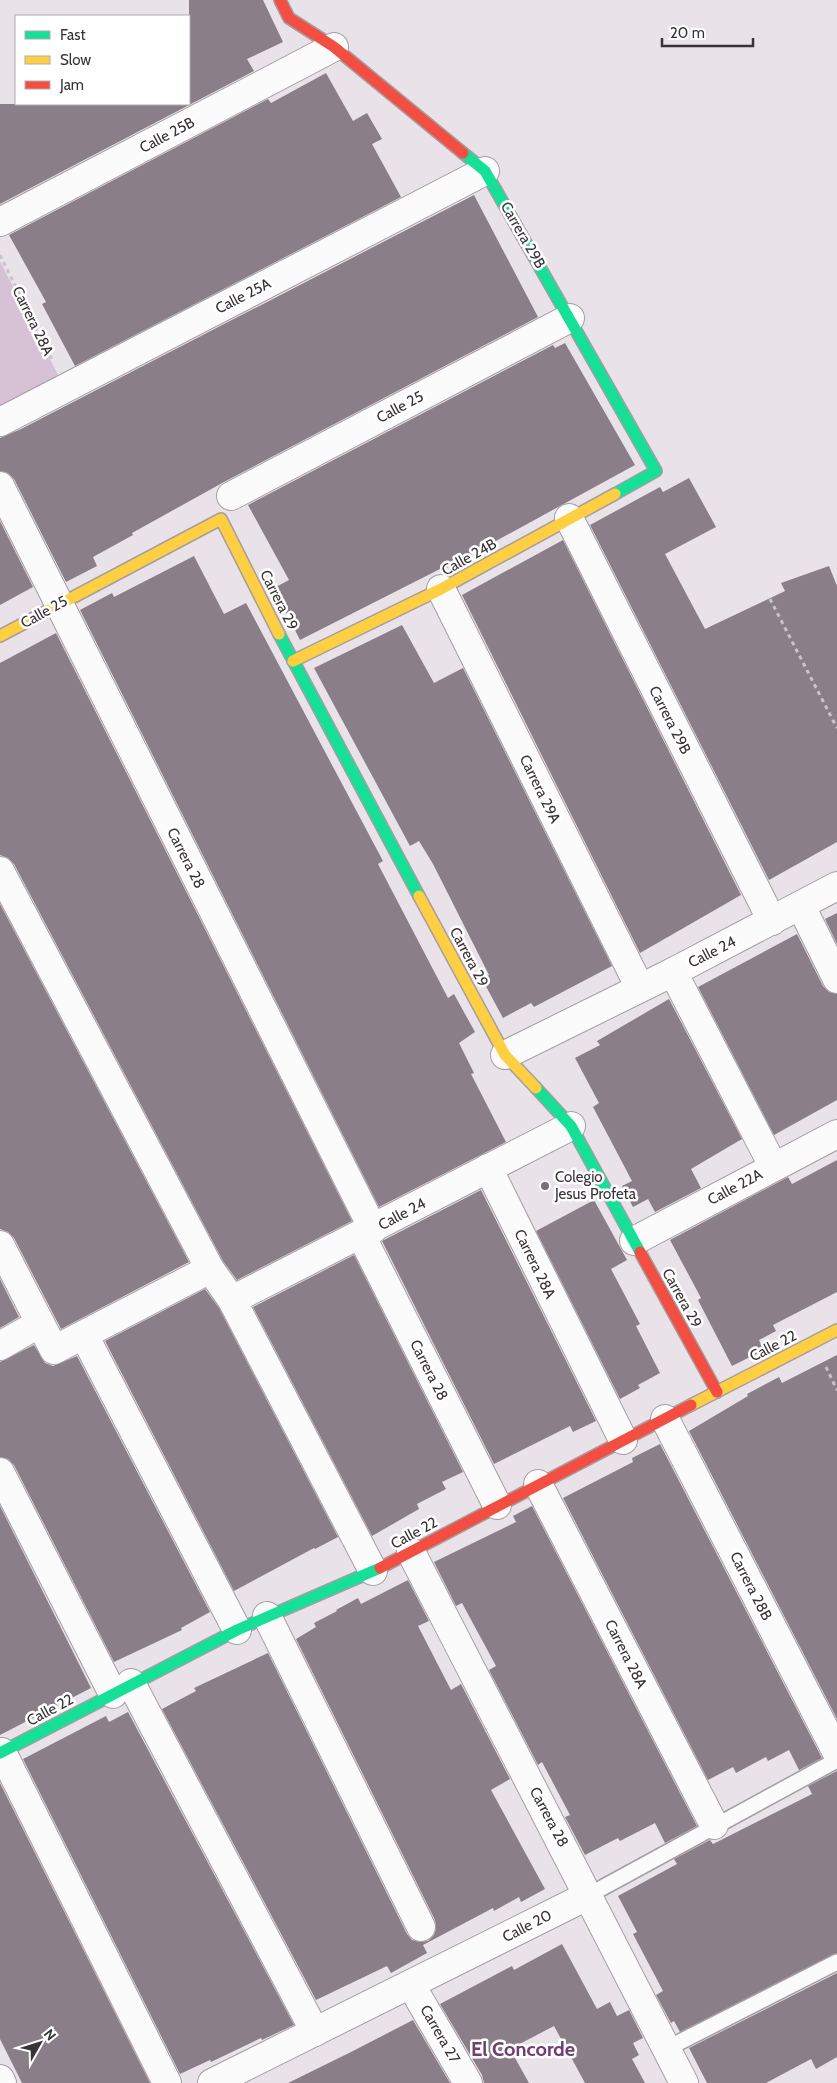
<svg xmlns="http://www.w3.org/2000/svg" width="837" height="2083" font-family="Cabin,sans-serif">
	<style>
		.green { fill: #d6c1d5 }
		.building { fill: #8a7f89 }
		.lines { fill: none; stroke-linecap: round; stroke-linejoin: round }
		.lane-casing { stroke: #a49ea3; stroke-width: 18 }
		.street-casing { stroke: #a49ea3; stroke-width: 30 }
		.fast-casing { stroke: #a49ea3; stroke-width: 14 }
		.slow-casing { stroke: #a49ea3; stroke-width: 14 }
		.jam-casing { stroke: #a49ea3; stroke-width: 14 }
		.path { stroke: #c8c4c7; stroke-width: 3; stroke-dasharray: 4 4; stroke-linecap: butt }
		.lane { stroke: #fcfbfc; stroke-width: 15 }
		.street { stroke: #fcfbfc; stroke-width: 28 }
		.fast { stroke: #16e098; stroke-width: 11 }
		.slow { stroke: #ffcf43; stroke-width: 11 }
		.jam { stroke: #f24e42; stroke-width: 11 }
		.poi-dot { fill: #777076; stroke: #fff; stroke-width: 2 }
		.labels { text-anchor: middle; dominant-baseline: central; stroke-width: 5; stroke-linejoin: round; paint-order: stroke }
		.street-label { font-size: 15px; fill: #393338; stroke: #fff }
		.poi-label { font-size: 15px; fill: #393338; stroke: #fff; text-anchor: start }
		.district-label { font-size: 20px; font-weight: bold; fill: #713e6f; stroke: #fff }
	</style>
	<rect width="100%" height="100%" fill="#eae2e9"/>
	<path class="green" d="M0 261 60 379 0 410Z"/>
	<g class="building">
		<path d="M189 0H263L283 42 247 59 254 71 0 204V104H189Z"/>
		<path d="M326 73 353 121 367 113 382 139 372 144 401 197 75 366 42 304 46 302 9 235 268 99 271 103Z"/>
		<path d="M474 195 538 317 224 482 132 533 133 535 93 557 97 566 66 582 14 479 8 473 0 471V438L21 429Z"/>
		<path d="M565 343 635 465 441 571 440 569 300 640 274 588 289 580 248 505 553 345 555 348Z"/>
		<path d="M689 478 716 527 665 554 705 629 785 591 781 583 829 566 837 586V842L769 880 590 525 660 487 663 492Z"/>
		<path d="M0 521 33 587 0 605Z"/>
		<path d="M563 540 741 895 640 953 462 595Z"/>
		<path d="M194 556 224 614 246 603 383 861 378 864 448 998 454 994 475 1032 459 1043 474 1073 471 1074 506 1142 379 1207 80 610 112 593 114 597Z"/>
		<path d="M402 625 434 683 463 668 612 966 534 1007 531 1003 503 1018 482 979 489 975 433 864 419 841 410 846 314 668Z"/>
		<path d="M56 633 352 1221 237 1280 223 1261 14 864 8 858 0 855V663Z"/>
		<path d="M0 904 189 1262 61 1329 14 1238 8 1232 0 1229Z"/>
		<path d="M837 913V944L825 919Z"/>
		<path d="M797 934 823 986 829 992 837 994V1100L774 1135 698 987Z"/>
		<path d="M669 999 742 1139 691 1169 701 1188 655 1212 648 1199 633 1207 622 1186 632 1181 593 1107 599 1103 575 1058 600 1045 597 1041Z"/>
		<path d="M837 1160V1292L773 1325 776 1331 759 1340 764 1350 732 1366 698 1300 701 1298 670 1240 788 1177 792 1184Z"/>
		<path d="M481 1190 596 1421 573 1432 570 1426 494 1464 382 1241Z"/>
		<path d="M594 1200 627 1260 611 1269 640 1324 636 1326 660 1373 638 1385 640 1388 620 1399 536 1231Z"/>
		<path d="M354 1255 463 1472 442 1482 446 1489 417 1504 419 1509 372 1536 253 1307Z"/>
		<path d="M0 1279 19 1317 0 1328Z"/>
		<path d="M205 1289 219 1308 338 1537 315 1549 314 1548 234 1591 105 1341Z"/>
		<path d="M34 1345 45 1363 53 1366 77 1356 210 1612 181 1628 182 1630 114 1662 14 1465 8 1459 0 1457V1362Z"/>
		<path d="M837 1355V1719L689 1431 748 1396 747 1394 779 1377 782 1383Z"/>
		<path d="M660 1444 822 1758 799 1770 789 1750 768 1761 766 1757 736 1773 733 1767 708 1780 563 1498 633 1462 632 1458Z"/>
		<path d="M0 1506 91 1688 0 1735Z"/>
		<path d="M532 1506 697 1826 665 1843 655 1823 620 1841 618 1838 585 1855 565 1817 570 1815 542 1762 538 1765 489 1670 496 1666 462 1603 456 1606 434 1562 516 1522 513 1516Z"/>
		<path d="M408 1580 429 1621 418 1626 451 1690 461 1684 510 1779 491 1790 545 1889 521 1902 519 1897 494 1911 493 1908 423 1945 427 1953 391 1973 387 1966 316 2000 162 1709 196 1691 194 1688 268 1653 407 1934 412 1940 420 1942 428 1941 434 1935 436 1928 435 1920 296 1639 316 1627 314 1623 337 1611 336 1610 358 1598 361 1604Z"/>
		<path d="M128 1712 294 2025 262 2040 261 2038 211 2062 210 2060 180 2074 23 1759 106 1716 109 1722Z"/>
		<path d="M837 1771V1953L680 2032 674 2021 671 2023 656 1995 663 1991 633 1934 637 1932 618 1896 677 1864 674 1859 710 1840 713 1844 812 1794 808 1786Z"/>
		<path d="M0 1783 150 2083H22L0 2039Z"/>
		<path d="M562 1944 597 2009 610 2002 617 2016 629 2010 643 2038 633 2043 639 2055 632 2059 645 2083H585L554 2026 510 2049 529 2083H484L482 2075 440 2004 512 1966 514 1970Z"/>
		<path d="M837 1973V2057L816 2069 811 2059 766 2083H707L689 2048Z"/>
		<path d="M413 2020 450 2083H288L351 2052Z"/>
	</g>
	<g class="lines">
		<g class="lane-casing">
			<g id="lane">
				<path d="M589 1895 837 1760"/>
				<path d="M666 2049 837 1962"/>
			</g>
		</g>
		<g class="street-casing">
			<g id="street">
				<path d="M0 222 334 47"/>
				<path d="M0 422 485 171"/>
				<path d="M0 486 373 1229"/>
				<path d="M231 496 570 318"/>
				<path d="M569 518 772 921"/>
				<path d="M441 589 640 988"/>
				<path d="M0 871 210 1269 232 1300 373 1571"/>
				<path d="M801 906 837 979"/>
				<path d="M673 972 773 1166"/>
				<path d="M505 1055 673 972 837 886"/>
				<path d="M488 1168 623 1440"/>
				<path d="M361 1235 497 1505"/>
				<path d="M634 1241 837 1134"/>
				<path d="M0 1245 54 1350 210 1269"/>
				<path d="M232 1300 571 1126"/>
				<path d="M84 1335 237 1630"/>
				<path d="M0 1346 40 1323"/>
				<path d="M665 1419 837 1753"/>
				<path d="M0 1472 113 1694"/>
				<path d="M538 1484 714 1825"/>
				<path d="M411 1552 684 2083"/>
				<path d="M267 1616 421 1927"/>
				<path d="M131 1683 315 2032"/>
				<path d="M2 1752 167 2083"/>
				<path d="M411 1985 468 2083"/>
				<path d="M0 2079 2 2083"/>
				<path d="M212 2083 589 1895"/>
			</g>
		</g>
		<g class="fast-casing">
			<g id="fast">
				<path d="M463 153 485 171 656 471 615 494"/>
				<path d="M279 634 419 896"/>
				<path d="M536 1088 571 1126 640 1252"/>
				<path d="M0 1753 237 1630 380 1568"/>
			</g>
		</g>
		<g class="slow-casing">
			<g id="slow">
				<path d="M0 636 221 519 279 634"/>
				<path d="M293 661 441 589 615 494"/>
				<path d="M419 896 505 1055 536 1088"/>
				<path d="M691 1405 837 1330"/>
			</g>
		</g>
		<g class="jam-casing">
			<g id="jam">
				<path d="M280 0 289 18 334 47 463 153"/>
				<path d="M640 1252 717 1392"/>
				<path d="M380 1568 691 1405"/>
			</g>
		</g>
		<g class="path">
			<path d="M0 255 53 362"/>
			<path d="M770 599 837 728"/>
			<path d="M826 1367 837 1390"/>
		</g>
		<use href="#lane" class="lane"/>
		<use href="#street" class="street"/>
		<use href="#fast" class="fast"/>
		<use href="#slow" class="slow"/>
		<use href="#jam" class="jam"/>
	</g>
	<circle class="poi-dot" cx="545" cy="1186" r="5"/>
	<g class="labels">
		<g class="street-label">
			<text transform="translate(167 135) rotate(-28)">Calle 25B</text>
			<text transform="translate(523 235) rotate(60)">Carrera 29B</text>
			<text transform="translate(243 296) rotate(-27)">Calle 25A</text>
			<text transform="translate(33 321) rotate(64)">Carrera 28A</text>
			<text transform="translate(400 407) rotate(-28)">Calle 25</text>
			<text transform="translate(469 557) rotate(-29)">Calle 24B</text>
			<text transform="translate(279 600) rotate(63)">Carrera 29</text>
			<text transform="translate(44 612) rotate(-29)">Calle 25</text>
			<text transform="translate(670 720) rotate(63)">Carrera 29B</text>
			<text transform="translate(540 789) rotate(64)">Carrera 29A</text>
			<text transform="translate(186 858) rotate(63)">Carrera 28</text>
			<text transform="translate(712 952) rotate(-27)">Calle 24</text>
			<text transform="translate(469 957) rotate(62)">Carrera 29</text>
			<text transform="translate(735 1187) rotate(-28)">Calle 22A</text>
			<text transform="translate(402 1214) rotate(-28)">Calle 24</text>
			<text transform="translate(535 1264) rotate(64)">Carrera 28A</text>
			<text transform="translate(682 1298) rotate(61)">Carrera 29</text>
			<text transform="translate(773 1346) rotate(-27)">Calle 22</text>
			<text transform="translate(429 1370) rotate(63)">Carrera 28</text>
			<text transform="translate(414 1533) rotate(-28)">Calle 22</text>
			<text transform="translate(751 1586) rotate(63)">Carrera 28B</text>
			<text transform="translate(626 1654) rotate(63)">Carrera 28A</text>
			<text transform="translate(50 1710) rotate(-28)">Calle 22</text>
			<text transform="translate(549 1817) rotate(62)">Carrera 28</text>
			<text transform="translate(527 1926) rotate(-27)">Calle 20</text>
			<text transform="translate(440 2034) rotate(60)">Carrera 27</text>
		</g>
		<g class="poi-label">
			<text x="555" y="1177">Colegio<tspan x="555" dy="17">Jesus Profeta</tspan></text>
		</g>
		<g class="district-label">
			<text x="523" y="2049">El Concorde</text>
		</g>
	</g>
	<rect x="15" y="15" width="175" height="90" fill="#ffffff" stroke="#b0adaf"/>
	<rect x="25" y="31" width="25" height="8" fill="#16e098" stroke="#b0adaf"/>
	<text x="60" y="40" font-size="15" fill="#393338">Fast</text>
	<rect x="25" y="56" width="25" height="8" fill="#ffcf43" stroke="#b0adaf"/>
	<text x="60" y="65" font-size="15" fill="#393338">Slow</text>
	<rect x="25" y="81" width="25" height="8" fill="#f24e42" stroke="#b0adaf"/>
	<text x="60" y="90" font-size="15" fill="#393338">Jam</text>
	<g transform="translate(40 2043) rotate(51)" stroke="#ffffff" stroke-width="4" paint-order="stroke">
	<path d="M0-4L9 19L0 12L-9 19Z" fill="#393338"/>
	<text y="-8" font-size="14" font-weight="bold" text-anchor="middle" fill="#393338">N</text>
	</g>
	<path d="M662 38v8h91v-8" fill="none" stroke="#393338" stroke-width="2.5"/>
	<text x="670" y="38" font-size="15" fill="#393338" stroke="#ffffff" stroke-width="4" paint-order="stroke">20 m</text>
</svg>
